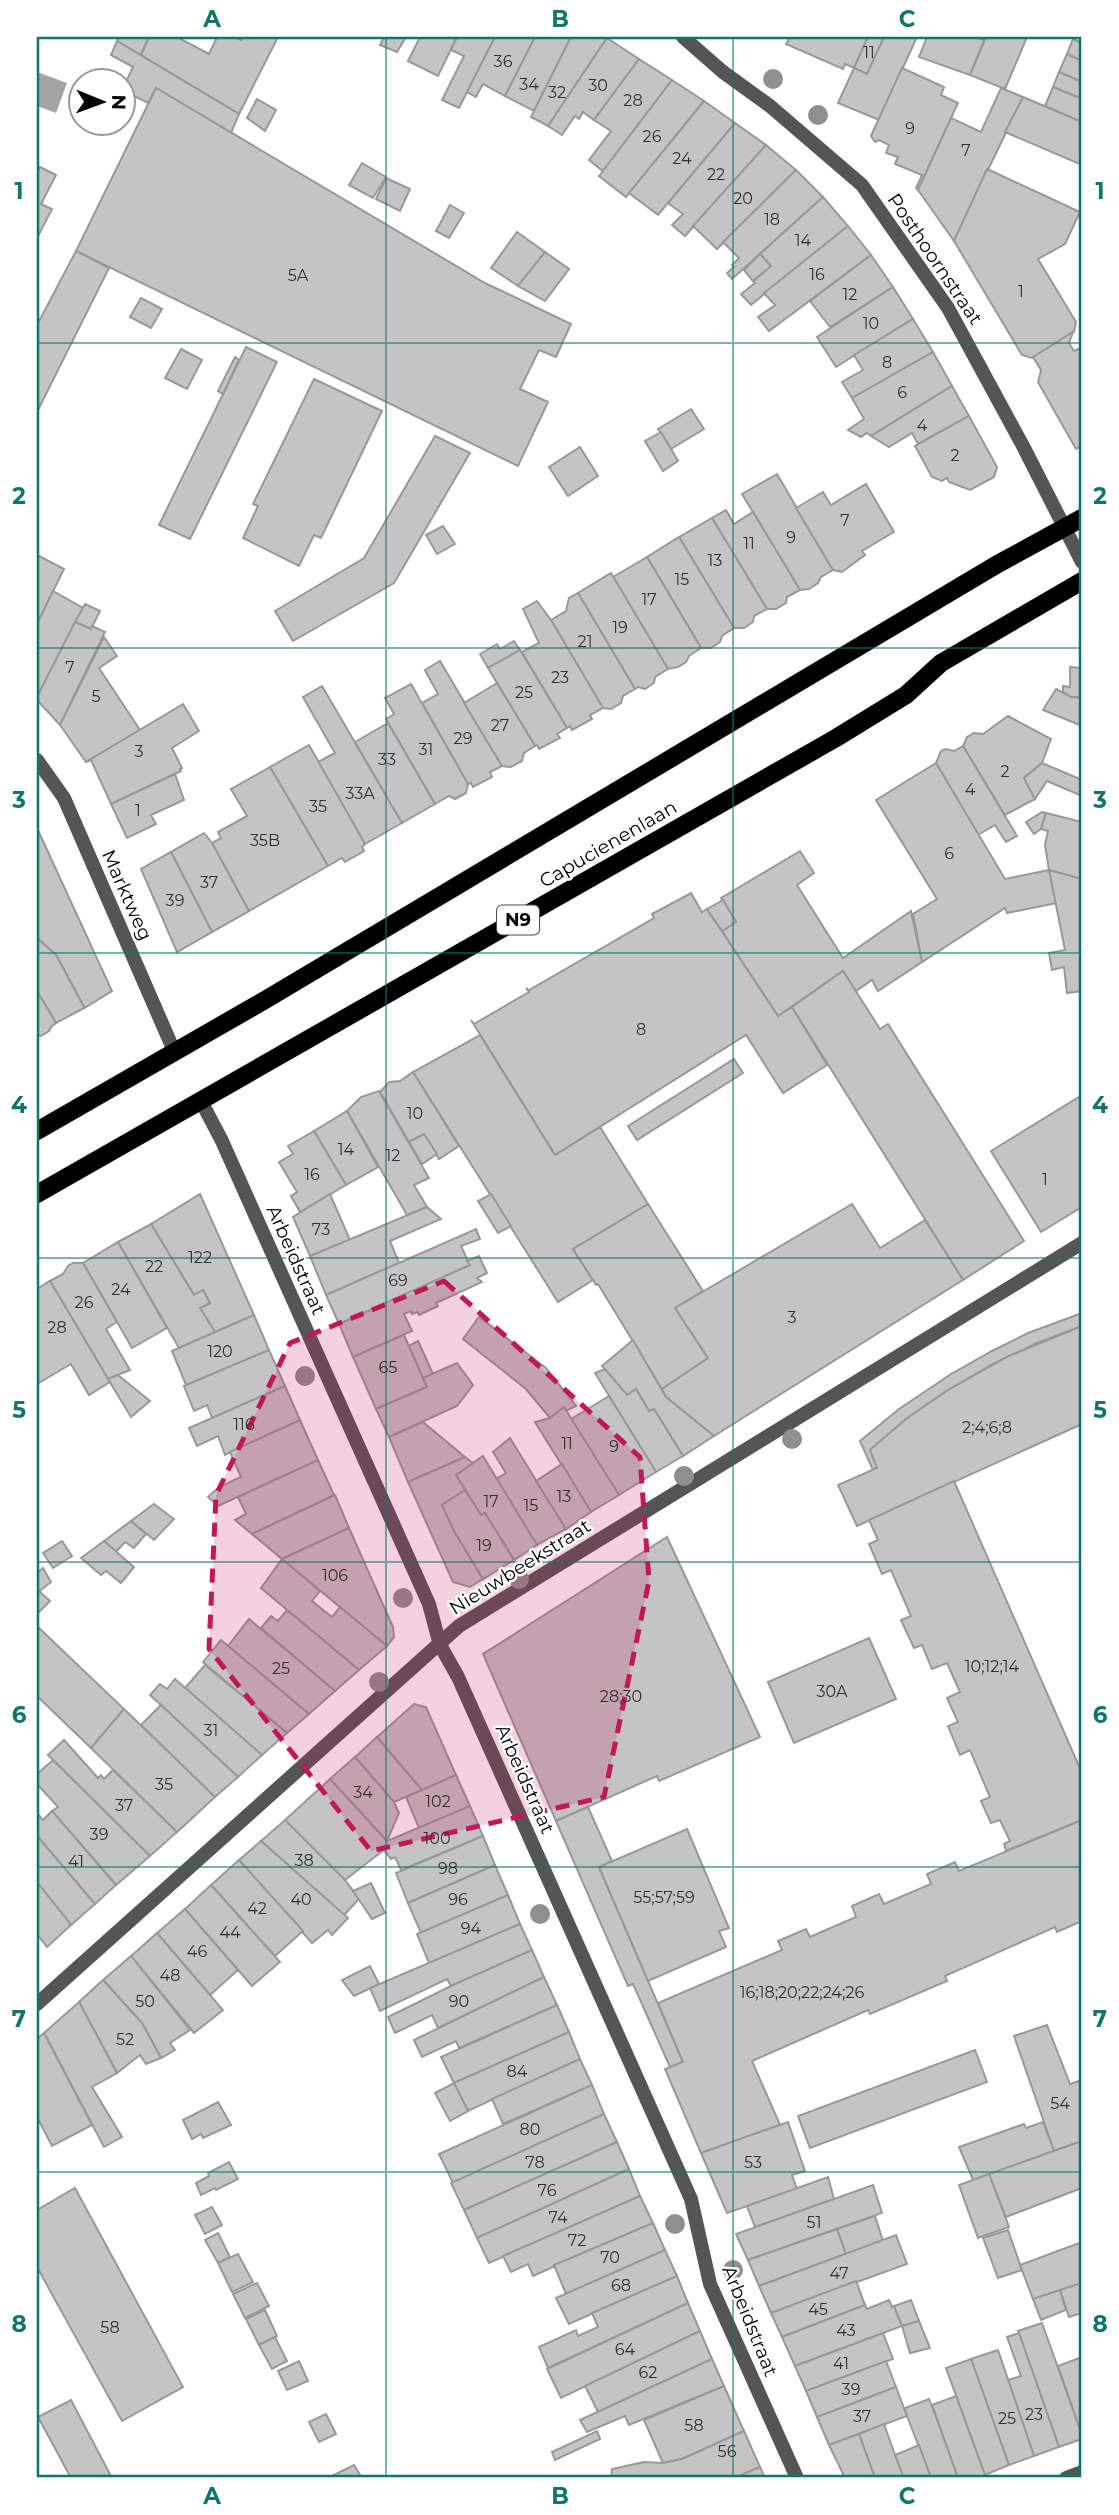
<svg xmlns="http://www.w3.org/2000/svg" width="1119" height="2515" font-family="Montserrat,sans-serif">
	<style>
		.water { fill: #a3a3a3 }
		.building { fill: #c4c4c4; stroke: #999; stroke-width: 2 }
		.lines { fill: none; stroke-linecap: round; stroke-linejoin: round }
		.primary-casing { stroke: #dbdbdb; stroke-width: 19 }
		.minor { stroke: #555; stroke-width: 14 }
		.primary { stroke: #000; stroke-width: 18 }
		.tree { fill: #8f8f8f }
		.marked { fill: #c2185b; fill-opacity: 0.2; stroke: #c2185b; stroke-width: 5; stroke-dasharray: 14 9; stroke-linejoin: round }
		.grid { fill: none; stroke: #0f766e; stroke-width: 2; stroke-opacity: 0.55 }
		.labels { text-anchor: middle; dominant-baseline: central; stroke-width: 5; stroke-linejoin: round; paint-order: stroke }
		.number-label { font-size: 16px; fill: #313131 }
		.shield { fill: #fff; stroke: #4c4c4c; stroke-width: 2 }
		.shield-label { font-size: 18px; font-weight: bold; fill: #000 }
		.street-label { font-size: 19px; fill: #000; stroke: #fff }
		.neatline { fill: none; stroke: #0f766e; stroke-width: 2.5 }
		.grid-label { font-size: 23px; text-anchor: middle; font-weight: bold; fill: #0f766e }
	</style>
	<rect width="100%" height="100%" fill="#fff"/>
	<path class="water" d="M37 72 67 83 56 113 37 106Z"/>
	<g class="building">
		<path d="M119 37H149L141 55 117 41Z"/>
		<path d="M149 37H177L209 54 217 37H234L241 40 243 37H278L239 114 141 55Z"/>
		<path d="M384 37H406L397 52 380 45Z"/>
		<path d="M420 37H457L438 76 408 61Z"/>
		<path d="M457 37H495L459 108 442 100 464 56 451 50Z"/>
		<path d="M495 37H535L505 96 483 84 476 97 467 92Z"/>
		<path d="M535 37H571L534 111 505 96Z"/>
		<path d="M571 37 607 38 548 126 531 117Z"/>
		<path d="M783 37H868L854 68 845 64 843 69 786 44 789 39Z"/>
		<path d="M868 37H884L867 74 854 68Z"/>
		<path d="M884 37H917L879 120 838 103 854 68 867 74Z"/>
		<path d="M927 37H975L984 40 970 75 919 57Z"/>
		<path d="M986 37H1027L1005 89 970 75Z"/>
		<path d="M607 38 639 59 594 120 583 112 579 119 575 116 562 135 548 126Z"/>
		<path d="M1073 39 1082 43V61L1067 54Z"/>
		<path d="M117 41 239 114 231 133 156 88 148 103 122 90 133 67 111 55Z"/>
		<path d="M1067 54 1082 61V82L1059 72Z"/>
		<path d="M639 59 672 80 603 171 589 160 611 131 594 120Z"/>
		<path d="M902 68 944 87 941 95 958 103 918 190 916 188 922 175 895 164 898 157 886 153 889 145 879 140 875 142 871 136Z"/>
		<path d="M1059 72 1082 82V99L1053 87Z"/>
		<path d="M672 80 704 101 626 197 599 176Z"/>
		<path d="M1053 87 1082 99V113L1079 121 1045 106Z"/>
		<path d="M156 88 485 283 571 324 556 357 539 350 520 389 548 402 518 466 76 251Z"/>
		<path d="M1001 88 1023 97 954 241 918 190 951 118 981 132Z"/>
		<path d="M1023 97 1082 122V165L1005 132Z"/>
		<path d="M257 99 276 110 265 131 247 118Z"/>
		<path d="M704 101 735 123 658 215 629 193Z"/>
		<path d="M735 123 766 145 685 236 672 225 683 214 668 203Z"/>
		<path d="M766 145 796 170 717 249 693 226Z"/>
		<path d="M362 163 386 177 373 198 349 185Z"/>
		<path d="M40 167 56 175 41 204 52 209 37 238V173Z"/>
		<path d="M987 169 1080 212 1065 244 1038 259 1076 322 1074 332 1032 358 1022 355 954 241Z"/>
		<path d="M796 170 823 197 732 279 727 273 734 267 732 265 739 258 723 242Z"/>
		<path d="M386 178 410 189 400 211 376 199Z"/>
		<path d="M823 197 848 226 751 305 741 294 755 283 753 281 771 266 760 254Z"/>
		<path d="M450 205 464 213 449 238 436 231Z"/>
		<path d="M848 226 871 255 769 331 758 317 775 305 764 293Z"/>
		<path d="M517 232 545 252 518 286 491 268Z"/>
		<path d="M76 251 109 268 37 412V325Z"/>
		<path d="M545 252 569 269 545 301 518 286Z"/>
		<path d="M760 254 771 266 753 281 744 270Z"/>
		<path d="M871 255 893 287 830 327 810 301Z"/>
		<path d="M893 287 913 319 836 367 817 337Z"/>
		<path d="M141 298 162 309 151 328 130 317Z"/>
		<path d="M913 319 933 352 852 398 842 382 863 370 854 355Z"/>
		<path d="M1073 332 1069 343 1074 351 1082 347V446L1076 449 1038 382 1041 370 1033 357Z"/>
		<path d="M246 347 277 362 190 539 159 525Z"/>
		<path d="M181 349 202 360 187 389 165 378Z"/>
		<path d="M933 352 952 386 871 436 867 433 861 437 848 430 864 419 852 398Z"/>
		<path d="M235 357 239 360 223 394 218 391Z"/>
		<path d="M314 379 382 411 321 538 314 535 299 566 243 538 258 506 253 504Z"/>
		<path d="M952 386 969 416 918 444 912 433 889 447 871 436Z"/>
		<path d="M691 409 704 429 671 449 658 429Z"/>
		<path d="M969 416 997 467 994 477 970 490 949 482 947 478 942 481 932 477 915 446Z"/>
		<path d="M661 432 678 461 663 471 645 441Z"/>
		<path d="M435 436 470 453 394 583 293 641 275 611 364 558Z"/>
		<path d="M580 447 598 476 568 496 549 467Z"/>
		<path d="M777 474 833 570 821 577 818 583 809 589 800 590 742 494Z"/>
		<path d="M866 484 894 532 862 551 865 555 842 572 833 570 796 508 823 492 831 505Z"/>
		<path d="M726 510 734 524 753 512 800 590 787 597 786 603 776 609H767L713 520 712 518Z"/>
		<path d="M712 518 767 609 754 616 753 622 744 628H734L679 537Z"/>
		<path d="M443 526 455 544 437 554 426 535Z"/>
		<path d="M679 537 734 628 722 636 720 642 711 648H701L647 557Z"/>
		<path d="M37 555 64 569 37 624Z"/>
		<path d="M647 557 701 648 689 656 686 662 678 667 668 669 613 577Z"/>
		<path d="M611 573 668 669 655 677 654 683 645 689 638 687 635 689 578 593Z"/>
		<path d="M53 591 83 608 37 697V624Z"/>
		<path d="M578 593 635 689 623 696 621 703 611 709 603 708 551 620 566 611 569 598Z"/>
		<path d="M537 601 551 620 603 708 590 715 592 719 572 730 570 726 567 728 522 652 539 643 523 609Z"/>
		<path d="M85 604 100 611 91 629 75 622Z"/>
		<path d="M75 622 91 629 92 626 105 632 60 725 37 700V697Z"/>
		<path d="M104 637 117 656 99 668 140 730 86 762 60 725Z"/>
		<path d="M514 641 520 650 488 668 480 654 497 644 500 649Z"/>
		<path d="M520 650 567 728 557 734 560 738 539 749 537 745 535 746 488 668Z"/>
		<path d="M440 661 502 766 490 772 492 777 473 787 471 783 468 784 422 703 438 694 425 670Z"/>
		<path d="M1070 667 1082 668V698L1071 697 1063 692V686L1070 687Z"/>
		<path d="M497 683 535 746 524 753 522 761 511 767 502 766 464 703Z"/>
		<path d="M411 684 468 784 466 793 455 799 449 796 435 804 386 719 394 714 385 698Z"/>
		<path d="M322 686 402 823 365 844 318 762 335 753 303 697Z"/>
		<path d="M1056 689 1071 697 1082 698V726L1043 710Z"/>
		<path d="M183 704 199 731 172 748 182 768 180 769 181 771 111 804 91 760 86 762Z"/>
		<path d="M1008 716 1051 739 1042 763 1024 778 1035 799 1005 815 963 746 967 737 974 733 983 734Z"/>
		<path d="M388 723 435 804 402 823 355 742Z"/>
		<path d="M309 745 365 844 362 847 364 851 345 862 342 858 328 866 270 767Z"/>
		<path d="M963 746 1017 836 1006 842 995 825 978 835 936 763 941 751 946 749 954 751Z"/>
		<path d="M936 763 1005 879 1049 870 1057 903 1007 913 1005 908 922 962 913 914 937 899 876 800Z"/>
		<path d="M1042 763 1082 780V796L1047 781 1035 799 1024 778Z"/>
		<path d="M270 767 328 866 249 911 212 843 221 838 218 832 247 816 231 789Z"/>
		<path d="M175 774 184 800 151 815 156 824 127 838 111 804Z"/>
		<path d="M1042 812 1046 813 1041 829 1034 834 1026 822Z"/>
		<path d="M1046 813 1082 822V879L1049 870 1045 845 1048 831 1041 829Z"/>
		<path d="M37 828 112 991 86 1007H84L56 955 37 938Z"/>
		<path d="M204 833 212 843 249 911 212 932 171 852Z"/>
		<path d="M800 851 814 873 797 885 843 958 911 911 922 962 878 991 872 980 856 991 843 971 778 1016 722 931 736 922 721 898Z"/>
		<path d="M171 852 212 932 177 952 141 869Z"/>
		<path d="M1049 870 1082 879V991L1067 993 1064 967 1052 970 1049 953 1065 950Z"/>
		<path d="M691 893 702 912 707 909 778 1016 792 1007 827 1065 783 1093 746 1035 555 1155 471 1020 474 1024 529 992 526 988 529 990 654 918 652 914Z"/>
		<path d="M723 900 736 922 722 931 707 909Z"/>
		<path d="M37 938 56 955 84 1007H86L56 1023 37 991Z"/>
		<path d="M843 971 880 1029 888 1024 1024 1241 963 1280 792 1007Z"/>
		<path d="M37 991 56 1023 51 1027 49 1031 41 1036 37 1035Z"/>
		<path d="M480 1035 555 1155 600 1127 648 1204 573 1249 593 1280 558 1302 413 1072Z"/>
		<path d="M734 1059 743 1073 637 1140 628 1126Z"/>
		<path d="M413 1072 459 1146 439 1159 424 1134 409 1142 380 1092 389 1082 400 1081Z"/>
		<path d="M379 1091 429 1178 414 1185 427 1207 407 1215 347 1111 361 1097Z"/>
		<path d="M1082 1095V1207L1041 1232 991 1151Z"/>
		<path d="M347 1111 378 1167 346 1185 314 1131Z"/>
		<path d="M314 1131 346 1185 300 1212 291 1196 297 1192 279 1162 293 1154 288 1146Z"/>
		<path d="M424 1134 437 1154 422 1164 409 1142Z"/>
		<path d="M200 1194 254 1315 215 1332 200 1308 210 1303 203 1290 194 1295 151 1224Z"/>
		<path d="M330 1194 350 1240 310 1256 293 1217Z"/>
		<path d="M491 1194 511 1226 498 1233 478 1201Z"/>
		<path d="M648 1204 703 1291 675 1308 708 1358 662 1389 598 1284 596 1285 593 1280 573 1249Z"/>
		<path d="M852 1204 880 1248 925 1220 963 1280 714 1436 666 1397 662 1389 708 1358 675 1308Z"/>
		<path d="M427 1207 441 1219 390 1241 399 1263 326 1295 310 1256Z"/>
		<path d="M151 1224 194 1295 203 1290 210 1303 200 1308 215 1332 179 1348 118 1242Z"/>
		<path d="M476 1229 480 1239 461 1246 470 1265 339 1324 326 1295Z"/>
		<path d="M118 1242 167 1328 132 1348 83 1263Z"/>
		<path d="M479 1256 487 1273 477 1278 482 1282 436 1303 438 1306 419 1315 418 1312 412 1314 411 1311 404 1314 412 1331 353 1357 339 1324 470 1265 467 1261Z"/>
		<path d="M73 1263H83L117 1322 106 1329 130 1370 108 1379 50 1281 63 1274 68 1266Z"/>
		<path d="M50 1281 110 1382 89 1395 71 1364 37 1384V1289Z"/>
		<path d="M1082 1313V1326L1037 1343 993 1364 948 1390 906 1419 870 1450 877 1468 873 1470 860 1441 899 1409 951 1374 992 1351 1028 1333Z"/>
		<path d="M254 1315 269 1350 186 1385 172 1351Z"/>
		<path d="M479 1317 546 1368 576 1406 566 1411 564 1407 550 1418 526 1389 463 1339Z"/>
		<path d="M1082 1326V1424L857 1526 838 1485 877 1468 870 1450 906 1419 948 1390 1009 1356Z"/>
		<path d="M404 1335 427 1387 376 1409 353 1357Z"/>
		<path d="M633 1340 666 1397 714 1436 683 1456 654 1409 649 1411 636 1389 627 1395 602 1366Z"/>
		<path d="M418 1341 433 1374 423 1378 409 1346Z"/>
		<path d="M269 1350 285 1386 212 1418 207 1405 194 1411 184 1386Z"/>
		<path d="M457 1363 473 1385 457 1406 389 1437 376 1409 427 1387 423 1378Z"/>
		<path d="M605 1369 627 1395 636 1389 649 1411 654 1409 683 1456 656 1472 595 1373Z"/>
		<path d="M118 1375 150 1401 131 1417 108 1379Z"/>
		<path d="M285 1386 300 1420 225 1455 218 1436 197 1446 189 1428Z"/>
		<path d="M609 1396 656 1472 619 1495 571 1419Z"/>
		<path d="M564 1407 619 1495 591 1512 535 1422 550 1418Z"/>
		<path d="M300 1420 318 1460 218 1506 208 1497 219 1487 241 1477 230 1452Z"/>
		<path d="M423 1422 465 1457 408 1482 389 1437Z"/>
		<path d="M510 1438 566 1529 537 1545 496 1479 506 1473 493 1452Z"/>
		<path d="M483 1456 537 1545 514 1560 485 1513 481 1515 456 1475Z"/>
		<path d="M465 1457 473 1463 456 1475 465 1490 442 1505 454 1531 483 1579 470 1587 453 1582 408 1482Z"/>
		<path d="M318 1460 334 1495 252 1534 235 1520 246 1514 238 1497Z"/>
		<path d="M562 1464 591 1512 566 1529 536 1481Z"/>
		<path d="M954 1481 1082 1773V1820L1006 1851 1004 1844 1010 1841 1000 1820 991 1823 981 1801 990 1797 970 1750 960 1755 948 1726 958 1722 947 1698 960 1692 947 1663 932 1669 922 1645 914 1648 901 1620 911 1616 891 1570 882 1574 869 1544 878 1540 869 1520Z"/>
		<path d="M465 1490 481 1515 485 1513 514 1560 483 1579 454 1531 442 1505Z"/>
		<path d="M335 1495 349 1528 282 1559 252 1534Z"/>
		<path d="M154 1504 174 1519 154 1540 131 1521Z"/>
		<path d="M131 1521 146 1534 134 1548 125 1542 116 1552 104 1541Z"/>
		<path d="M349 1528 393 1627 394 1637 387 1646 282 1559Z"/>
		<path d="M667 1537 760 1737 659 1781 657 1776 556 1821 483 1654Z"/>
		<path d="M62 1541 72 1556 53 1568 43 1553Z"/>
		<path d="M104 1541 134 1567 121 1583 106 1571 101 1575 81 1558Z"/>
		<path d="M282 1559 320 1591 312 1601 332 1617 340 1607 387 1646 359 1670 261 1588Z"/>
		<path d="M43 1568 51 1582 37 1593V1573Z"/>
		<path d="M39 1591 50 1601 37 1614V1593Z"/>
		<path d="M287 1610 359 1670 335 1691 261 1628 271 1616 278 1621Z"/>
		<path d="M249 1619 335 1691 309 1714 228 1646Z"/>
		<path d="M37 1626 124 1709 91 1748 37 1696Z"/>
		<path d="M869 1638 896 1699 794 1743 768 1682Z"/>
		<path d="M221 1640 228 1646 309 1714 287 1733 203 1662Z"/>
		<path d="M205 1665 287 1733 262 1755 185 1688Z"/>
		<path d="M175 1679 262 1755 238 1777 150 1695 160 1684 167 1689Z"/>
		<path d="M414 1704 426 1707 456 1775 422 1790 377 1737Z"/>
		<path d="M161 1705 238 1777 215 1797 141 1725Z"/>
		<path d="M124 1709 215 1797 177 1832 91 1748Z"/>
		<path d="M377 1737 398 1762 422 1790 394 1802 355 1757Z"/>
		<path d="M64 1740 98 1778 101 1775 104 1779 113 1770 177 1832 150 1856 48 1755Z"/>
		<path d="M355 1757 394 1802 399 1813 387 1841 330 1779Z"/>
		<path d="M53 1760 150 1856 116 1885 52 1811 58 1807 37 1784V1774Z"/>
		<path d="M456 1775 470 1806 419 1828 406 1797Z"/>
		<path d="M330 1779 387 1841 384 1850 345 1880 285 1820Z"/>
		<path d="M470 1806 483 1836 401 1870 395 1857 391 1859 384 1850 387 1841Z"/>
		<path d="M588 1807 612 1861 599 1867 683 2062 670 2067 633 1984 628 1986 556 1821Z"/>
		<path d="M52 1811 116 1885 95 1904 37 1836V1813L43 1820Z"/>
		<path d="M285 1820 345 1880 359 1899 344 1915 261 1841Z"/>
		<path d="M1082 1820V1921L1057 1932 1055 1927 945 1976 947 1981 870 2014 868 2010 752 2061 780 2125 701 2153 665 2069 683 2062 658 2003 782 1950 778 1941 806 1929 810 1937 856 1917 852 1906 879 1894 884 1904 931 1884 927 1874 955 1862 959 1871Z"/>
		<path d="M687 1829 729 1928 719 1931 726 1947 648 1981 599 1867Z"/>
		<path d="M37 1836 95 1904 71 1925 37 1882Z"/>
		<path d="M483 1836 495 1865 408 1903 396 1873Z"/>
		<path d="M261 1841 348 1918 332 1935 328 1930 312 1943 239 1860Z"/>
		<path d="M239 1860 303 1931 275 1956 211 1885Z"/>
		<path d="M495 1865 508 1895 421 1933 408 1903Z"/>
		<path d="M37 1882 71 1925 47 1947 37 1934Z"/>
		<path d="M371 1883 385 1913 372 1919 353 1891Z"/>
		<path d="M211 1885 280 1962 252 1986 185 1909Z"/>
		<path d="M508 1895 520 1924 429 1963 417 1934Z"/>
		<path d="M185 1909 238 1970 210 1995 157 1933Z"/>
		<path d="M520 1924 532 1950 451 1986 447 1979 380 2011 370 1988Z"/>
		<path d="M157 1933 223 2010 194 2033 131 1956Z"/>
		<path d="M532 1950 544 1977 438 2028 432 2015 395 2033 388 2017 451 1986Z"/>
		<path d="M131 1956 190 2030 170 2043 175 2050 161 2058 142 2023 103 1980Z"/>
		<path d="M370 1966 379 1984 354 1996 342 1980Z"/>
		<path d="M544 1977 557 2005 459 2048 456 2041 422 2057 414 2040Z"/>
		<path d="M103 1980 142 2023 161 2058 146 2064 140 2055 117 2073 79 2002Z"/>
		<path d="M79 2002 117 2073 92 2087 122 2137 104 2147 44 2033Z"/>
		<path d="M557 2005 569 2032 454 2083 441 2057Z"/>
		<path d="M1047 2025 1070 2084 1082 2080V2141L1054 2151 1014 2036Z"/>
		<path d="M569 2032 580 2059 468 2111 454 2083Z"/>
		<path d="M44 2033 92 2125 52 2146 37 2117V2039Z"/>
		<path d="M975 2050 987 2082 810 2148 798 2116Z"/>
		<path d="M580 2059 592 2085 503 2124 492 2099Z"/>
		<path d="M454 2083 468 2111 450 2121 435 2093Z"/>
		<path d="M592 2085 604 2114 453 2183 439 2154Z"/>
		<path d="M218 2102 231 2125 203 2138 201 2134 192 2139 183 2120Z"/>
		<path d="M604 2114 617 2142 464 2210 451 2183Z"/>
		<path d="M788 2122 805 2171 792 2175 797 2189 727 2213 701 2153Z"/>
		<path d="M1043 2122 1054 2151 973 2180 959 2147 1024 2124 1026 2128Z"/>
		<path d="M1082 2141V2188L1006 2217 989 2174Z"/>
		<path d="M617 2142 629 2169 477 2238 464 2210Z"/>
		<path d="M229 2162 238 2179 216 2190 215 2188 201 2195 196 2183 209 2176 208 2173Z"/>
		<path d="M629 2169 640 2196 489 2263 477 2238Z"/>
		<path d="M989 2174 1009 2227 978 2238 959 2185Z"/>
		<path d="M828 2177 834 2199 755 2227 747 2206Z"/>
		<path d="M873 2185 882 2213 748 2260 736 2234Z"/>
		<path d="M75 2188 183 2387 122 2421 37 2267V2210Z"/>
		<path d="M640 2196 653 2223 533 2276 528 2264 511 2272 503 2256Z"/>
		<path d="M212 2207 222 2225 205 2234 195 2215Z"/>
		<path d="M875 2216 883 2241 846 2254 837 2229Z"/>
		<path d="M653 2223 665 2250 566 2294 554 2265Z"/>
		<path d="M837 2229 846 2254 759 2286 748 2260Z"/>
		<path d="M1008 2230 1022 2270 998 2278 983 2238Z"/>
		<path d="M218 2233 230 2257 218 2263 205 2240Z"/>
		<path d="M896 2235 907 2264 771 2313 759 2286Z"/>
		<path d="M1082 2242V2283L1033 2299 1020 2265Z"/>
		<path d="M665 2250 677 2276 569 2324 556 2298Z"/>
		<path d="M238 2254 253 2282 232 2292 218 2263Z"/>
		<path d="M677 2276 688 2303 548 2368 539 2347 576 2330 578 2336 598 2327 592 2313Z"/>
		<path d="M856 2281 865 2305 782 2337 771 2313Z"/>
		<path d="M257 2283 269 2306 245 2318 233 2294Z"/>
		<path d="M1082 2283V2313L1069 2317 1060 2290Z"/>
		<path d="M1060 2290 1066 2310 1041 2320 1033 2299Z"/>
		<path d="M889 2300 892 2307 894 2306 902 2326 795 2366 782 2337 865 2305 867 2309Z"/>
		<path d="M911 2300 919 2321 902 2326 894 2306Z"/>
		<path d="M688 2303 700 2331 561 2398 547 2369Z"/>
		<path d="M265 2310 277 2336 259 2345 246 2319Z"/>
		<path d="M919 2321 930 2348 910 2353 902 2326Z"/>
		<path d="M1042 2323 1082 2435V2439L1059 2447 1018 2331Z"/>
		<path d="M700 2331 712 2359 598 2412 585 2386Z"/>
		<path d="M883 2333 893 2359 806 2391 795 2366Z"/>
		<path d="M1019 2333 1059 2447 1034 2456 1008 2380 1021 2376 1007 2337Z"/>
		<path d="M275 2337 287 2361 272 2369 259 2345Z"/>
		<path d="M998 2350 1034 2456 1009 2465 971 2359Z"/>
		<path d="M1082 2357V2435L1058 2366Z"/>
		<path d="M712 2359 724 2386 629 2425 625 2416 587 2432 580 2420Z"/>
		<path d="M971 2359 1009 2465 985 2475 946 2368Z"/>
		<path d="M299 2361 308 2381 287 2390 278 2371Z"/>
		<path d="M886 2361 896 2387 817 2417 806 2391Z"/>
		<path d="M724 2386 744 2431 682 2459 663 2463 644 2420Z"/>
		<path d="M896 2387 907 2416 829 2445 817 2417Z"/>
		<path d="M956 2396 985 2475 975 2478H958L932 2405Z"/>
		<path d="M929 2399 936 2417 958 2478H931L907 2416 905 2408Z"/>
		<path d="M71 2400 112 2478H71L38 2417Z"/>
		<path d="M326 2414 336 2434 319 2442 309 2422Z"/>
		<path d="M884 2424 895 2455 904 2478H875L859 2434Z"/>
		<path d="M597 2431 600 2439 555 2460 552 2452Z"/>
		<path d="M744 2431 760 2467 734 2478H685L684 2476 655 2478V2476L611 2478 612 2469 644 2462 663 2463 682 2459Z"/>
		<path d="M859 2434 875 2478H845L829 2445Z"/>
		<path d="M919 2445 931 2478H904L895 2455Z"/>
		<path d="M354 2465 362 2478H328Z"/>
		<path d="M760 2467 765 2478H734Z"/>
	</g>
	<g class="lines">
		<g class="primary-casing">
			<g id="primary">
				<path d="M37 1131 265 1000 996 565 1082 518"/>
				<path d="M37 1194 836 738 906 695 941 663 1082 581"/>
			</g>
		</g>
		<g class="minor">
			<path d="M683 37 723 72 770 106 862 185 948 308 1023 446 1082 562"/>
			<path d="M37 760 64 798 174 1051"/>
			<path d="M201 1101 222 1141 429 1604 440 1645 458 1677 691 2199 710 2284 797 2478"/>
			<path d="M37 2004 459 1626 1082 1243"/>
			<path d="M1066 2478 1082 2472"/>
		</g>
		<use href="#primary" class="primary"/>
	</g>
	<g class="tree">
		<circle cx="773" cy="79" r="10"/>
		<circle cx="818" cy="115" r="10"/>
		<circle cx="305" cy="1376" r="10"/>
		<circle cx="792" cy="1439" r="10"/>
		<circle cx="684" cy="1476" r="10"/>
		<circle cx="519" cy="1579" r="10"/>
		<circle cx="403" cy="1598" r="10"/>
		<circle cx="379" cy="1682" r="10"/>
		<circle cx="540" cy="1914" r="10"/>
		<circle cx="675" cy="2224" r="10"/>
		<circle cx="733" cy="2270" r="10"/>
	</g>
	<path class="marked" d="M444 1281 640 1457 649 1581 604 1797 371 1851 209 1649 216 1495 290 1343Z"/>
	<path class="grid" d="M386 37V2478M733 37V2478M37 343H1082M37 648H1082M37 953H1082M37 1258H1082M37 1562H1082M37 1867H1082M37 2172H1082"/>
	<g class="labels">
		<g class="number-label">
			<text x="869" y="52">11</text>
			<text x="503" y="61">36</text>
			<text x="529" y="84">34</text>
			<text x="598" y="85">30</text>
			<text x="557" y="92">32</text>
			<text x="633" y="100">28</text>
			<text x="910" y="128">9</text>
			<text x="652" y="136">26</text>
			<text x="966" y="150">7</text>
			<text x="682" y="158">24</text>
			<text x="716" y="174">22</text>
			<text x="743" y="198">20</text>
			<text x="772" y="219">18</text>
			<text x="803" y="240">14</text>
			<text x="817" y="274">16</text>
			<text x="298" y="275">5A</text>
			<text x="1021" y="291">1</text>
			<text x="850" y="294">12</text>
			<text x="871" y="323">10</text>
			<text x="887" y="362">8</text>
			<text x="902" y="392">6</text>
			<text x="922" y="425">4</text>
			<text x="955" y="455">2</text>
			<text x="845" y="520">7</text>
			<text x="791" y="537">9</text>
			<text x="749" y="543">11</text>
			<text x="715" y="560">13</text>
			<text x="682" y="579">15</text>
			<text x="649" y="599">17</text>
			<text x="620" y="627">19</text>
			<text x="585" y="641">21</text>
			<text x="70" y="667">7</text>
			<text x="560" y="677">23</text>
			<text x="524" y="692">25</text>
			<text x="96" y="696">5</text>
			<text x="500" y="725">27</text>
			<text x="463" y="738">29</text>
			<text x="426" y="749">31</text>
			<text x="139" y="751">3</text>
			<text x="387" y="759">33</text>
			<text x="1005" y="771">2</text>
			<text x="970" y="789">4</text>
			<text x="360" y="793">33A</text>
			<text x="318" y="806">35</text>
			<text x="138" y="810">1</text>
			<text x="265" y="840">35B</text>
			<text x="949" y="853">6</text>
			<text x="209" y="882">37</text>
			<text x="175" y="900">39</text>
			<text x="641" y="1029">8</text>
			<text x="415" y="1113">10</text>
			<text x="346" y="1149">14</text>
			<text x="393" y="1155">12</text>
			<text x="312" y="1174">16</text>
			<text x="1045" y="1179">1</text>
			<text x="321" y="1229">73</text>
			<text x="200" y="1257">122</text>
			<text x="154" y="1266">22</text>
			<text x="398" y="1280">69</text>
			<text x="121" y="1289">24</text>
			<text x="84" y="1302">26</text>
			<text x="792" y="1317">3</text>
			<text x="57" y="1327">28</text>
			<text x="220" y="1351">120</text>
			<text x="388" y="1367">65</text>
			<text x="244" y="1424">116</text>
			<text x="987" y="1427">2;4;6;8</text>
			<text x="567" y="1443">11</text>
			<text x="614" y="1446">9</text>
			<text x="564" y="1496">13</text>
			<text x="491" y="1501">17</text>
			<text x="531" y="1505">15</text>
			<text x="484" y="1545">19</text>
			<text x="335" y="1575">106</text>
			<text x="992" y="1666">10;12;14</text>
			<text x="281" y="1668">25</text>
			<text x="832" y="1691">30A</text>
			<text x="621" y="1696">28;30</text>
			<text x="211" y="1730">31</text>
			<text x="164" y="1784">35</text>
			<text x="363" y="1792">34</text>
			<text x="438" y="1801">102</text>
			<text x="124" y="1805">37</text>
			<text x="99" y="1834">39</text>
			<text x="437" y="1838">100</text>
			<text x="304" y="1860">38</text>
			<text x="76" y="1861">41</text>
			<text x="448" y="1868">98</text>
			<text x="664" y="1897">55;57;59</text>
			<text x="301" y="1899">40</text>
			<text x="458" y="1899">96</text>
			<text x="257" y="1908">42</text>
			<text x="471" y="1928">94</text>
			<text x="230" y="1932">44</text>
			<text x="197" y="1951">46</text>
			<text x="170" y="1975">48</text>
			<text x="802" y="1992">16;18;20;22;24;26</text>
			<text x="145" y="2001">50</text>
			<text x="459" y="2001">90</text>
			<text x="125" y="2039">52</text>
			<text x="517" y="2071">84</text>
			<text x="1060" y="2103">54</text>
			<text x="530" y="2129">80</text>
			<text x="535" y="2162">78</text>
			<text x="753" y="2162">53</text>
			<text x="547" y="2190">76</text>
			<text x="558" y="2217">74</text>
			<text x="814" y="2222">51</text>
			<text x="577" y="2240">72</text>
			<text x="610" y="2257">70</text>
			<text x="839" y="2273">47</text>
			<text x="621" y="2285">68</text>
			<text x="818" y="2309">45</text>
			<text x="110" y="2327">58</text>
			<text x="846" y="2330">43</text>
			<text x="625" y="2349">64</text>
			<text x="841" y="2363">41</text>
			<text x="648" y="2372">62</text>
			<text x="851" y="2389">39</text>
			<text x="1034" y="2414">23</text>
			<text x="862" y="2416">37</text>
			<text x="1007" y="2418">25</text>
			<text x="694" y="2425">58</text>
			<text x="727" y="2451">56</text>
		</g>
		<rect class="shield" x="497" y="905.5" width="42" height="29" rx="5"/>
		<g class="shield-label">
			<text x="518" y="920">N9</text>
		</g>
		<g class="street-label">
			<text transform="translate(935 259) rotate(56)">Posthoornstraat</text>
			<text transform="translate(608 844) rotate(-30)">Capucienenlaan</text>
			<text transform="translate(127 895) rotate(66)">Marktweg</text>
			<text transform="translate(296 1260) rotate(66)">Arbeidstraat</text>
			<text transform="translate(520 1567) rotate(-32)">Nieuwbeekstraat</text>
			<text transform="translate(525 1779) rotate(66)">Arbeidstraat</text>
			<text transform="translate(750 2321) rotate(68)">Arbeidstraat</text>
		</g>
	</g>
	<rect width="1119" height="2515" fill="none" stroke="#ffffff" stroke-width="77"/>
	<g transform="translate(102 102) rotate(91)"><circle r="33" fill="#ffffff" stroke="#999999" stroke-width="2"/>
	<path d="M0-5L12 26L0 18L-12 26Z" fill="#000000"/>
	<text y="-10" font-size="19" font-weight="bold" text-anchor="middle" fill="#000000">N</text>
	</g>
	<rect x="38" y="38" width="1042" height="2438" class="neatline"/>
	<g class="grid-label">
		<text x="212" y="27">A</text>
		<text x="560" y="27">B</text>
		<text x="907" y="27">C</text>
		<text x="19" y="199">1</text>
		<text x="1100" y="199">1</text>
		<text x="19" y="504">2</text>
		<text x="1100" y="504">2</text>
		<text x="19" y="808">3</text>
		<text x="1100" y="808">3</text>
		<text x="19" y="1113">4</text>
		<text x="1100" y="1113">4</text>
		<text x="19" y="1418">5</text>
		<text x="1100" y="1418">5</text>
		<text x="19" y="1723">6</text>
		<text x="1100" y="1723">6</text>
		<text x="19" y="2027">7</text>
		<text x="1100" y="2027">7</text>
		<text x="19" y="2332">8</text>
		<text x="1100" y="2332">8</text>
		<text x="212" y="2504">A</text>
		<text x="560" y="2504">B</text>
		<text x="907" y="2504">C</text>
	</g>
</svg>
